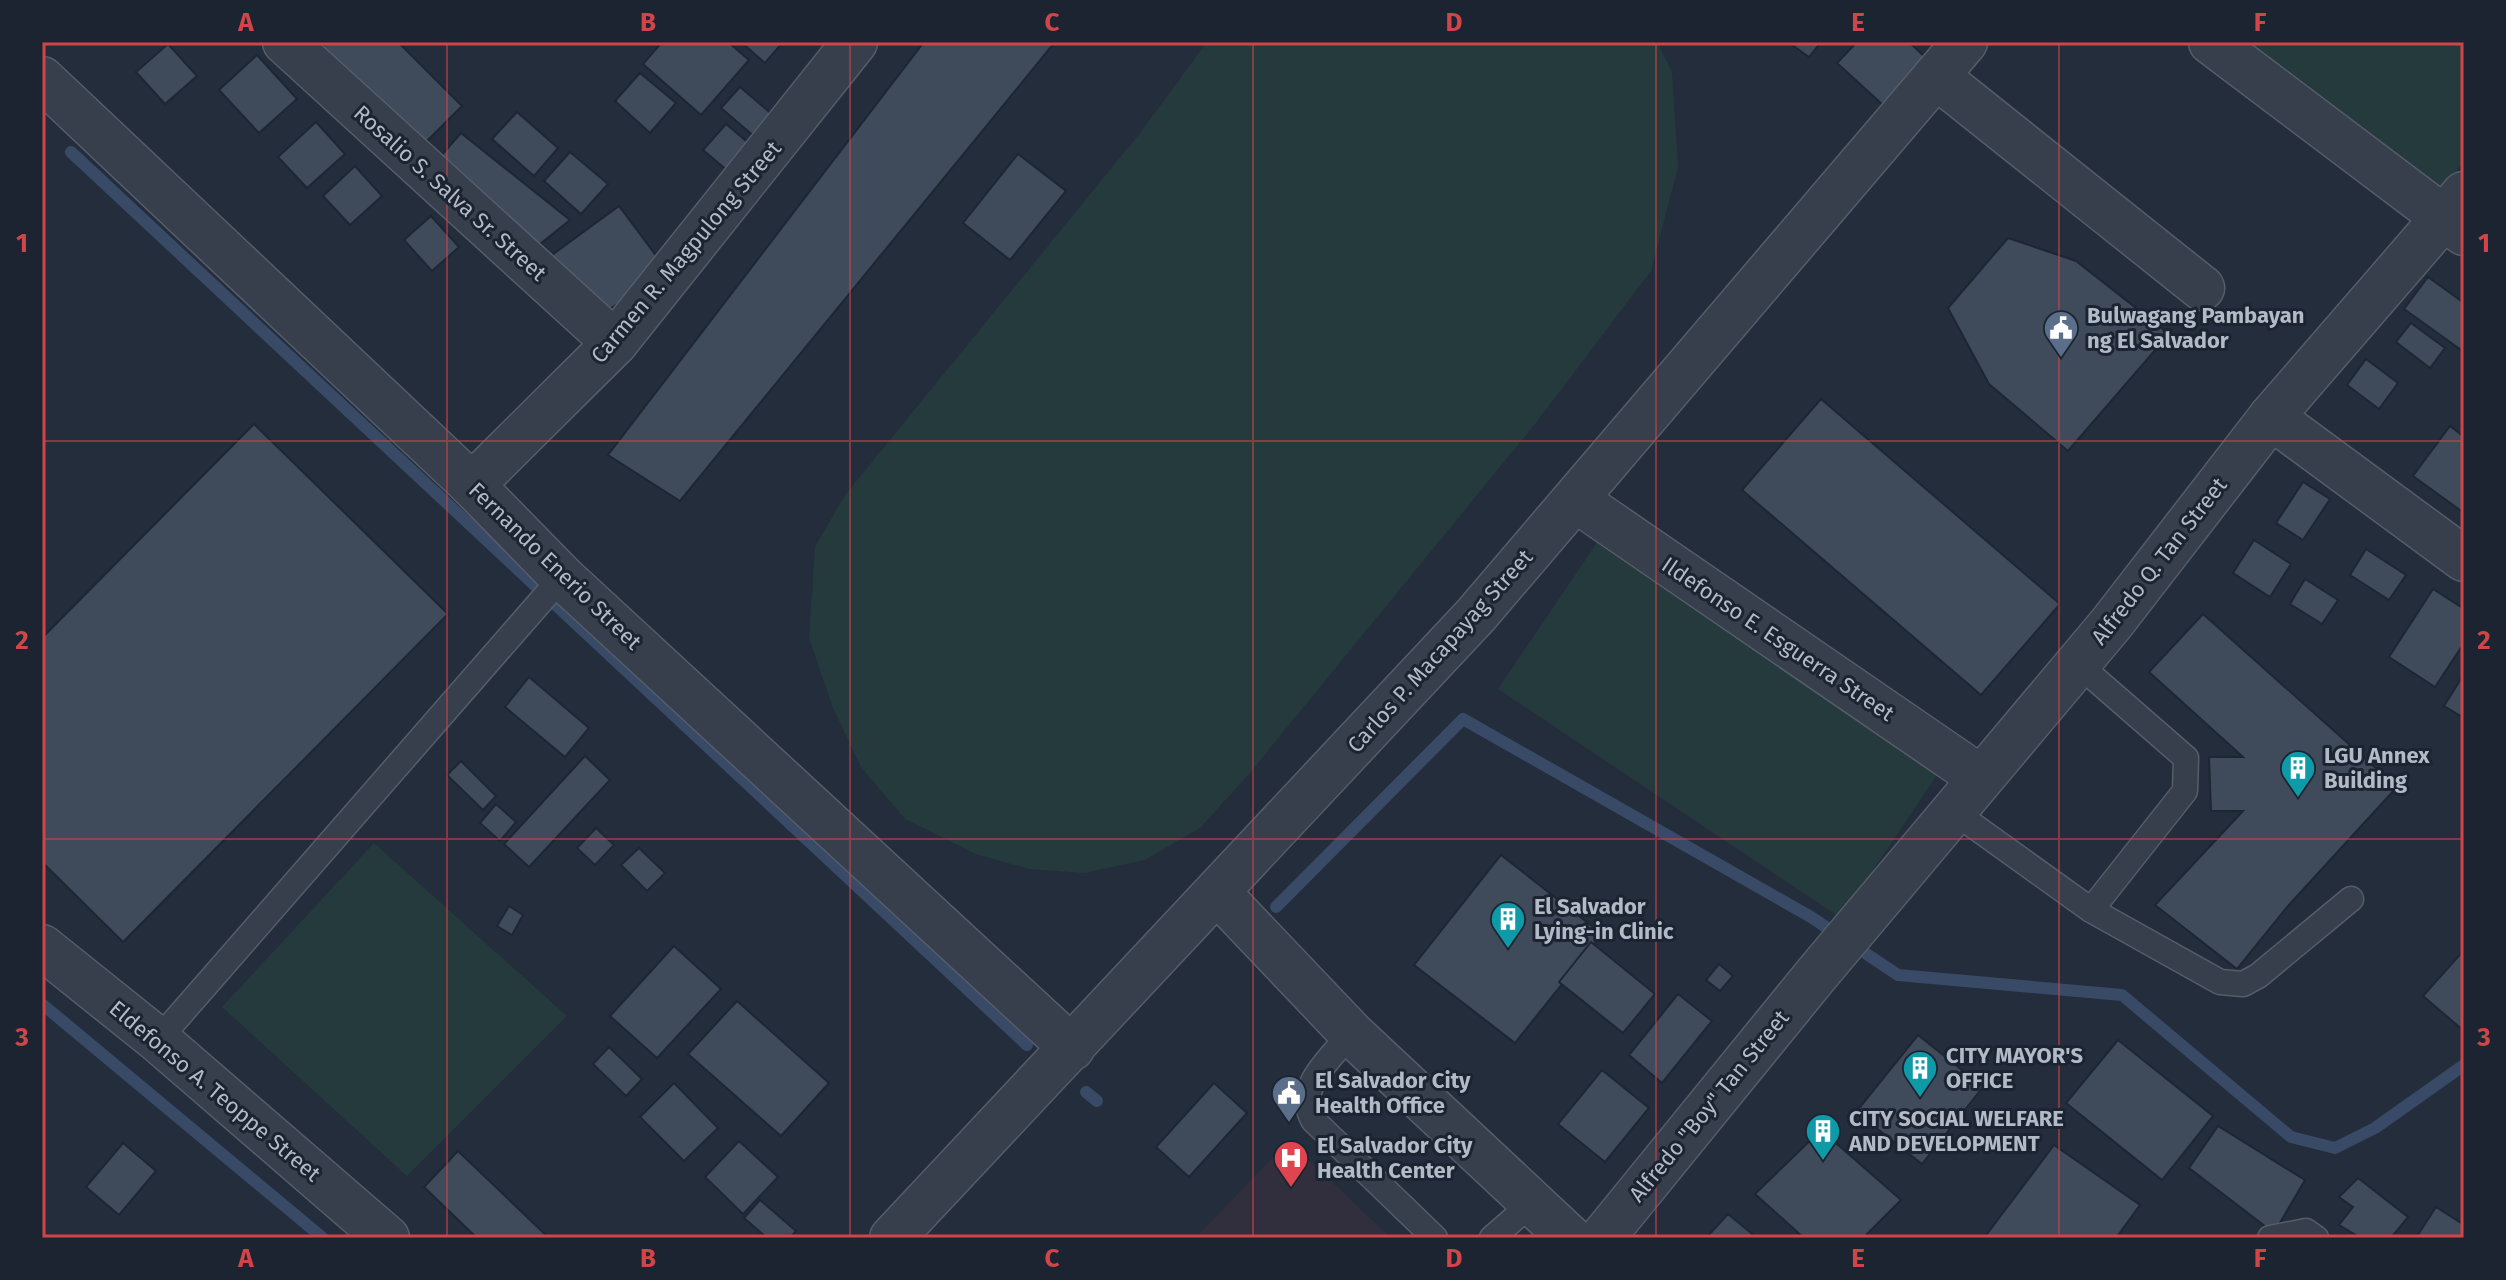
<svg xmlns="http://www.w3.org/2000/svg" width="2506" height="1280" font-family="'Fira Sans',sans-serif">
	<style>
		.medical { fill: #312f3d }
		.green { fill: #253a3d }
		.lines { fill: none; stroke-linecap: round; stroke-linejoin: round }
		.stream { stroke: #384a66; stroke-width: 12 }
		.building { fill: #3f4b5b; stroke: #1e2633; stroke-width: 2 }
		.service-casing { stroke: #555d6a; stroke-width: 27 }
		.minor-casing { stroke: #555d6a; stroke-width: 47 }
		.service { stroke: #373f4c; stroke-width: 24 }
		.minor { stroke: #373f4c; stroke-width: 44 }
		.grid { fill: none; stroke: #cf4548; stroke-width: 2; stroke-opacity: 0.55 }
		.labels { text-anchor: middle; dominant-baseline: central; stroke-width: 6; stroke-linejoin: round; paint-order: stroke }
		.street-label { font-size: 22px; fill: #b2bac8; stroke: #1c2431 }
		.poi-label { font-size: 22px; font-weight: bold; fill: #b2bac8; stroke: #1c2431; text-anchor: start }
		.neatline { fill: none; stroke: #cf4548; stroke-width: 3 }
		.grid-label { font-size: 26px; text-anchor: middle; font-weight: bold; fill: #cf4548 }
	</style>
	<rect width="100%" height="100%" fill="#232d3c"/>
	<path class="medical" d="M1289 1141 1391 1238H1195Z"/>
	<g class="green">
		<path d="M1207 42H1657L1672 72 1678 167 1651 271 1535 424 1249 774 1200 828 1145 860 1084 873 1029 869 976 854 905 819 861 767 833 708 809 638 815 547 845 495 1140 133Z"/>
		<path d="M2234 42H2464V161L2440 193Z"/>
		<path d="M1598 541 1941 769 1841 918 1498 689Z"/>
		<path d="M374 843 567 1016 407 1176 222 1007Z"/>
	</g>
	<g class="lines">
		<g class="stream">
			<path d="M71 152 1027 1045"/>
			<path d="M1276 907 1463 719 1811 917 1898 975 2122 995 2291 1137 2335 1148 2375 1128 2464 1065"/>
			<path d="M42 1004 323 1238"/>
			<path d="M1086 1092 1097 1101"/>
		</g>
	</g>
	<g class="building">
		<path d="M327 42H398L462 106 419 149 319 50Z"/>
		<path d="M662 42H728L749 60 701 115 643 64Z"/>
		<path d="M741 42H783L765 63Z"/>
		<path d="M924 42H1055L680 501 608 455Z"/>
		<path d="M1788 42H1821L1809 57Z"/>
		<path d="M1857 42H1909L1926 58 1883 105 1837 63Z"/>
		<path d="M168 44 197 76 165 104 136 72Z"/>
		<path d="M257 55 297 99 259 133 219 90Z"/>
		<path d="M640 73 676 103 650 133 615 101Z"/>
		<path d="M740 87 781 122 762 143 721 108Z"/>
		<path d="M517 112 558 148 534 176 492 139Z"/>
		<path d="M316 122 345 154 307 188 278 157Z"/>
		<path d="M726 124 758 151 735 177 703 150Z"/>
		<path d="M461 133 570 220 525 256 432 166Z"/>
		<path d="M570 152 608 184 581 214 544 181Z"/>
		<path d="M1018 154 1066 191 1010 260 963 223Z"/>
		<path d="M355 166 382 196 350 225 323 196Z"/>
		<path d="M619 206 666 269 599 317 552 255Z"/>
		<path d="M431 216 459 247 432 271 404 240Z"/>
		<path d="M2008 238 2076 261 2169 334 2068 451 1989 384 1948 308Z"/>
		<path d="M2428 277 2464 303V352L2404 309Z"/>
		<path d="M2411 323 2445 348 2430 368 2396 342Z"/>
		<path d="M2366 359 2398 383 2379 409 2347 385Z"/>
		<path d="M1821 399 2060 604 1981 695 1742 490Z"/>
		<path d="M254 424 448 614 123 942 42 862V638Z"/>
		<path d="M2450 426 2464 437V513L2413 476Z"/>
		<path d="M2303 482 2330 499 2303 540 2276 523Z"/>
		<path d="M2254 540 2291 564 2270 597 2233 573Z"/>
		<path d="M2366 549 2406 575 2389 600 2350 575Z"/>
		<path d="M2305 579 2338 600 2322 624 2290 604Z"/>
		<path d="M2433 589 2464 609V643L2435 687 2389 657Z"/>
		<path d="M2203 614 2397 787 2288 906 2237 969 2155 905 2243 811H2211L2209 757H2243L2149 672Z"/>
		<path d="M2464 674V718L2444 706Z"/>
		<path d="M529 677 589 728 565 757 505 707Z"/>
		<path d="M585 756 610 780 529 867 504 844Z"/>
		<path d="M461 761 496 796 483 810 447 775Z"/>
		<path d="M496 804 516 822 500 841 480 823Z"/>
		<path d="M596 828 614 845 595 865 577 848Z"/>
		<path d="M639 848 665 873 647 891 621 865Z"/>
		<path d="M1501 855 1602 934 1515 1043 1414 965Z"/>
		<path d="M509 906 523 915 512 935 497 926Z"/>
		<path d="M1591 942 1655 994 1623 1033 1559 982Z"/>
		<path d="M674 946 721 989 657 1058 610 1016Z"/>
		<path d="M2464 950V1031L2423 996Z"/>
		<path d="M1719 964 1733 976 1720 991 1706 980Z"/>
		<path d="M1678 994 1712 1021 1662 1083 1629 1055Z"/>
		<path d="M737 1001 829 1083 781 1136 688 1054Z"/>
		<path d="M1918 1035 1983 1087 1922 1164 1856 1112Z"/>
		<path d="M2118 1040 2213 1116 2162 1180 2066 1103Z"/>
		<path d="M609 1047 642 1079 626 1096 593 1064Z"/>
		<path d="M1602 1070 1649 1108 1605 1162 1558 1124Z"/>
		<path d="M674 1083 718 1128 684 1161 640 1117Z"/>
		<path d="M1214 1083 1247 1113 1189 1177 1156 1147Z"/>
		<path d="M2218 1126 2305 1180 2274 1233 2189 1168Z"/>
		<path d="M1821 1130 1901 1200 1863 1238H1804L1755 1194Z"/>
		<path d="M739 1141 778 1177 743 1214 705 1177Z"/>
		<path d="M123 1143 156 1171 119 1215 86 1187Z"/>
		<path d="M2054 1145 2140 1205 2116 1238H1984Z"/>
		<path d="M458 1151 549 1238H477L424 1187Z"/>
		<path d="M2358 1178 2408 1217 2391 1238H2361L2339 1225 2353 1207 2339 1197Z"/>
		<path d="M760 1200 796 1231 790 1238H767L744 1218Z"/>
		<path d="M2436 1207 2464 1225V1238H2416Z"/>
		<path d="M1728 1214 1757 1238H1706Z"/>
	</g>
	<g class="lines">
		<g class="service-casing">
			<g id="service">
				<path d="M2078 664 2186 758 2185 791 2091 910"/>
				<path d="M1953 811 2091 910 2220 982 2243 984 2258 976 2351 899"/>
				<path d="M1351 1033C1330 1060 1295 1086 1313 1120L1435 1238"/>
				<path d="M158 1040 562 577"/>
				<path d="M1492 1238 1532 1203"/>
				<path d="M2270 1238 2306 1231 2316 1238"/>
			</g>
		</g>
		<g class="minor-casing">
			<g id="minor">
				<path d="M285 42 615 343"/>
				<path d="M2211 42 2464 233"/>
				<path d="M1936 76 2202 288"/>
				<path d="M42 79 472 485 562 577 1072 1048"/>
				<path d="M2271 417 2464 559"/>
				<path d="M472 485 615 343 855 42"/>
				<path d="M1576 500 1981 778"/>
				<path d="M1217 892 1351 1033 1570 1238"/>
				<path d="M42 947 158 1040 387 1238"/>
				<path d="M892 1238 1476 615 1965 42"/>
				<path d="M1602 1238 1816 975 2111 624 2271 417 2464 194"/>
			</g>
		</g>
		<use href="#service" class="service"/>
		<use href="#minor" class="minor"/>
	</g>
	<path class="grid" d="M447 42V1238M850 42V1238M1253 42V1238M1656 42V1238M2059 42V1238M42 441H2464M42 839H2464"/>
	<defs>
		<g id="civic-pin" transform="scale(1.8)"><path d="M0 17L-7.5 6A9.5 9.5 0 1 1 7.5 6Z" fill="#5c6f8a" stroke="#1c2431"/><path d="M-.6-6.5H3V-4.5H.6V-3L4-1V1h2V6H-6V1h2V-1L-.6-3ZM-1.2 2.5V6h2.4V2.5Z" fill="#fff"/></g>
		<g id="building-pin" transform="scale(1.8)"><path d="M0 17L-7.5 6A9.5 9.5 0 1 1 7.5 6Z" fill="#0f9aa8" stroke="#1c2431"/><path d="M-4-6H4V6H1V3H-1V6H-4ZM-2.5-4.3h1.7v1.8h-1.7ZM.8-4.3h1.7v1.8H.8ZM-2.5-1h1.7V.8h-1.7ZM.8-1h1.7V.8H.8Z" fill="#fff"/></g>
		<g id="hospital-pin" transform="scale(1.8)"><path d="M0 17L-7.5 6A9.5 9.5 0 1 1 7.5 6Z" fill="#e0444e" stroke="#1c2431"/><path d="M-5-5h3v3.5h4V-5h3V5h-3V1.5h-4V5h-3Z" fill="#fff"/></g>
	</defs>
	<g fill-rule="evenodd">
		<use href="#civic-pin" x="2061" y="328"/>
		<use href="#building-pin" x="2298" y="768"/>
		<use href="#building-pin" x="1508" y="919"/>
		<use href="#building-pin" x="1920" y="1068"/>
		<use href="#civic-pin" x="1289" y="1093"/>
		<use href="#building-pin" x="1823" y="1131"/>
		<use href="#hospital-pin" x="1291" y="1158"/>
	</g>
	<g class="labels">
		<g class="street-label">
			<text transform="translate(450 193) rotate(42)">Rosalio S. Salva Sr. Street</text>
			<text transform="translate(686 252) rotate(-50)">Carmen R. Magpulong Street</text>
			<text transform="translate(2159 561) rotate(-52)">Alfredo Q. Tan Street</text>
			<text transform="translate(555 566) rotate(44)">Fernando Enerio Street</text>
			<text transform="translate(1778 639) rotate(34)">Ildefonso E. Esguerra Street</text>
			<text transform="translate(1440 651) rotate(-48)">Carlos P. Macapayag Street</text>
			<text transform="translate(215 1091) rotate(40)">Eldefonso A. Teoppe Street</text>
			<text transform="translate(1709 1106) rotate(-51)">Alfredo "Boy" Tan Street</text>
		</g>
		<g class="poi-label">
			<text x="2087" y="315">Bulwagang Pambayan<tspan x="2087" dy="25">ng El Salvador</tspan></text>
			<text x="2324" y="755">LGU Annex<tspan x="2324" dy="25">Building</tspan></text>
			<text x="1534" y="906">El Salvador<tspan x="1534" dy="25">Lying-in Clinic</tspan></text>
			<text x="1946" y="1055">CITY MAYOR'S<tspan x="1946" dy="25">OFFICE</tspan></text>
			<text x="1315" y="1080">El Salvador City<tspan x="1315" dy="25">Health Office</tspan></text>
			<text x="1849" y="1118">CITY SOCIAL WELFARE<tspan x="1849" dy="25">AND DEVELOPMENT</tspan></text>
			<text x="1317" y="1145">El Salvador City<tspan x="1317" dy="25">Health Center</tspan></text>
		</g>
	</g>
	<rect width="2506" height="1280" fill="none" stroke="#1c2431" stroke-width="88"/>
	<rect x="44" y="44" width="2418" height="1192" class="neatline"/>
	<g class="grid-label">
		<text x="246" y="31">A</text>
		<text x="648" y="31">B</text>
		<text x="1052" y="31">C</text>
		<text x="1454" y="31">D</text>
		<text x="1858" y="31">E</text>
		<text x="2260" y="31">F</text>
		<text x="22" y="252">1</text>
		<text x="2484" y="252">1</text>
		<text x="22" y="649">2</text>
		<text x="2484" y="649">2</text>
		<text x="22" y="1046">3</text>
		<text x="2484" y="1046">3</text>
		<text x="246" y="1267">A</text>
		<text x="648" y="1267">B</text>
		<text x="1052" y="1267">C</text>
		<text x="1454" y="1267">D</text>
		<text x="1858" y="1267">E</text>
		<text x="2260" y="1267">F</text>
	</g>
</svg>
